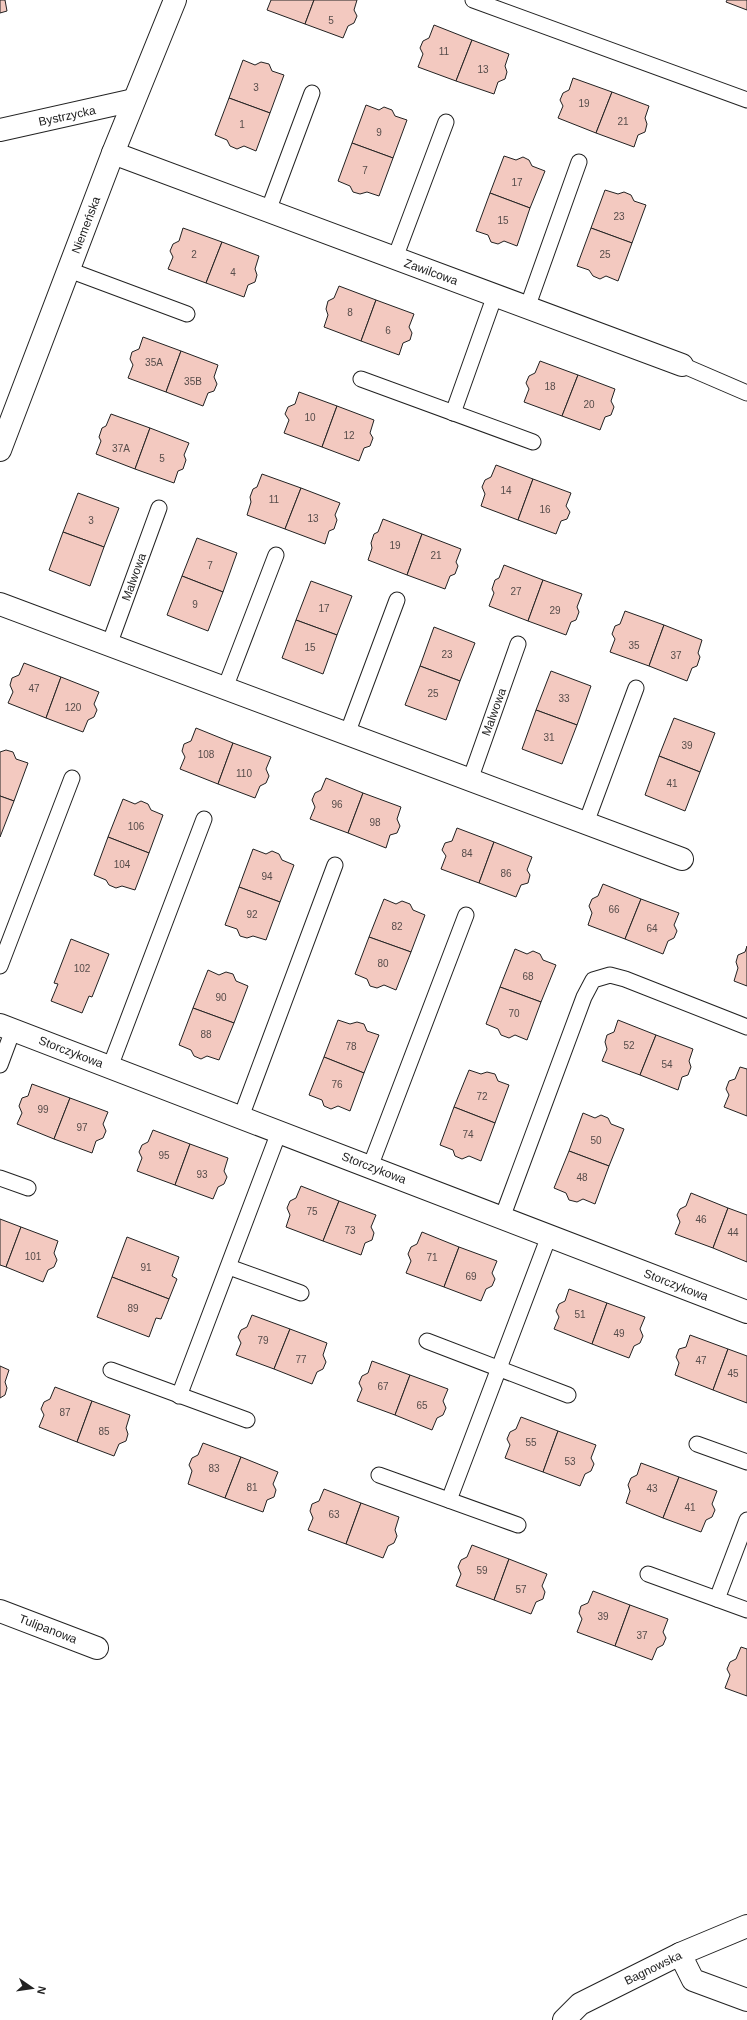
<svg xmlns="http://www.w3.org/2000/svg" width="747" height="2020" font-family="Helvetica,sans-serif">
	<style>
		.building { fill: #f3c9c0; stroke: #222 }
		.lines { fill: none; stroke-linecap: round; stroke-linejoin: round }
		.lane-casing { stroke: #222; stroke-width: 17 }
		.street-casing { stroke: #222; stroke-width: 24 }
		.lane { stroke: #fff; stroke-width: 15 }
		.street { stroke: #fff; stroke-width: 22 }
		.labels { text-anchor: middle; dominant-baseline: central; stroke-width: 3; stroke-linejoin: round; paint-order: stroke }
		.number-label { font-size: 10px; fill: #564c4a }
		.street-label { font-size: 12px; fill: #222; stroke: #fff }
	</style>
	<rect width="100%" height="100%" fill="#fff"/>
	<g class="building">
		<path d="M0 0H5L7 11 0 13Z"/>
		<path d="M271 0H314L305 24 267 10Z"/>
		<path d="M314 0H357L354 10 357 16 354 23 348 26 343 38 305 24Z"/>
		<path d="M727 0H747V10L726 2Z"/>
		<path d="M434 25 472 40 456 81 418 67 423 54 420 48 423 41 429 38Z"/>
		<path d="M472 40 509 54 505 66 507 72 505 79 498 82 494 94 456 81Z"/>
		<path d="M243 60 255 65 261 62 269 64 272 71 284 75 270 113 229 98Z"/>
		<path d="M573 78 612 92 596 133 558 118 563 106 560 100 563 93 569 90Z"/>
		<path d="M612 92 649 106 645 118 647 124 645 132 638 135 634 147 596 133Z"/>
		<path d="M229 98 270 113 256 151 244 146 237 149 230 146 227 140 215 135Z"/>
		<path d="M366 105 379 110 384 107 392 110 395 116 407 120 393 158 352 143Z"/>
		<path d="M352 143 393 158 379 196 367 192 360 194 353 192 350 186 338 181Z"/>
		<path d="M504 156 516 160 523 157 529 160 532 166 545 171 530 208 490 193Z"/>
		<path d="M605 190 618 194 624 192 631 195 634 201 646 205 632 243 591 228Z"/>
		<path d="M490 193 530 208 517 246 504 241 498 244 491 242 488 235 476 231Z"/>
		<path d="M183 228 222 242 206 283 168 269 173 257 170 251 173 244 179 241Z"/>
		<path d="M591 228 632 243 618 281 606 276 600 279 593 276 589 270 577 266Z"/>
		<path d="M222 242 259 256 255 269 257 275 255 282 248 285 244 297 206 283Z"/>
		<path d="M339 286 376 300 361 341 324 327 328 315 326 309 328 301 334 298Z"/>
		<path d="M376 300 414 314 409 327 412 333 410 340 403 343 399 355 361 341Z"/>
		<path d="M143 337 181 351 166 392 128 378 133 365 130 359 132 352 139 349Z"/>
		<path d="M181 351 218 365 214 377 217 384 214 391 208 393 203 406 166 392Z"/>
		<path d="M540 361 578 375 562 416 524 402 529 389 526 383 529 376 535 373Z"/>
		<path d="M578 375 615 389 611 401 614 407 611 415 605 417 600 430 562 416Z"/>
		<path d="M299 392 337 406 322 447 284 433 289 420 285 414 288 407 295 404Z"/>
		<path d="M337 406 374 420 370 433 373 438 370 446 364 448 359 461 322 447Z"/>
		<path d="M111 414 150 428 135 469 96 454 101 441 99 437 102 428 106 426Z"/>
		<path d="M150 428 189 443 184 455 186 460 183 469 178 471 174 483 135 469Z"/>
		<path d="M496 465 533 479 518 520 481 506 485 494 482 487 485 480 491 477Z"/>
		<path d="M262 474 301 488 285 529 247 515 251 502 250 497 253 489 257 487Z"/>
		<path d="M533 479 571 493 566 506 570 512 567 519 561 521 556 534 518 520Z"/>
		<path d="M301 488 340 503 335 515 337 520 334 529 329 531 325 544 285 529Z"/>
		<path d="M78 493 119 508 104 547 63 532Z"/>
		<path d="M383 519 422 534 407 575 368 560 372 548 371 543 374 534 378 532Z"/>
		<path d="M63 532 104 547 90 586 49 570Z"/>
		<path d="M422 534 461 549 456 562 458 566 455 574 450 576 445 589 407 575Z"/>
		<path d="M197 538 237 553 223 592 182 576Z"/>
		<path d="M504 565 543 580 528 621 489 606 494 593 492 589 495 580 499 578Z"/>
		<path d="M182 576 223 592 208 631 167 615Z"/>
		<path d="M543 580 582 594 577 607 579 612 576 620 571 622 566 635 528 621Z"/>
		<path d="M311 581 352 596 337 635 296 620Z"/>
		<path d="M625 611 664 625 649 666 610 652 615 639 612 634 615 626 620 624Z"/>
		<path d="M296 620 337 635 323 674 282 658Z"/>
		<path d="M664 625 702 640 698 653 700 657 697 666 692 668 687 681 649 666Z"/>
		<path d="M434 627 475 643 460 681 420 666Z"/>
		<path d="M24 663 61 677 46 718 8 703 13 692 10 685 12 678 19 675Z"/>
		<path d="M420 666 460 681 446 720 405 705Z"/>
		<path d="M551 671 591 686 577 725 536 710Z"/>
		<path d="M61 677 99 692 94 704 97 710 94 717 88 720 83 732 46 718Z"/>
		<path d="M536 710 577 725 562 764 522 749Z"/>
		<path d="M674 718 715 733 700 772 659 756Z"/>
		<path d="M196 728 233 743 218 784 180 769 185 757 182 751 184 744 191 741Z"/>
		<path d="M233 743 271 757 266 769 269 776 266 783 260 786 255 798 218 784Z"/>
		<path d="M6 750 13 752 16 759 28 763 14 801 0 796V752Z"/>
		<path d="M659 756 700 772 685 811 645 795Z"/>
		<path d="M326 778 363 793 348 833 310 819 315 807 312 800 315 793 321 790Z"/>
		<path d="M363 793 401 807 397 819 400 826 397 833 390 835 386 848 348 833Z"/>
		<path d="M0 796 14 801 0 837Z"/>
		<path d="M123 799 135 804 141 801 148 804 151 810 163 815 149 853 108 837Z"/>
		<path d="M457 828 494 842 479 883 441 869 446 856 442 850 445 843 452 841Z"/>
		<path d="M108 837 149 853 135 890 122 886 116 888 109 885 106 880 94 875Z"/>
		<path d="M494 842 532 857 527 870 530 875 528 883 521 885 516 897 479 883Z"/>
		<path d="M253 849 266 854 272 851 279 854 282 860 294 865 280 902 239 887Z"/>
		<path d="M603 884 641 899 625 939 588 925 592 913 589 906 592 899 598 896Z"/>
		<path d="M239 887 280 902 266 940 253 936 247 938 240 936 237 929 225 925Z"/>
		<path d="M384 899 396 904 402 901 410 904 413 910 425 915 411 952 369 937Z"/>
		<path d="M641 899 679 913 674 925 677 931 674 938 668 941 663 954 625 939Z"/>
		<path d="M369 937 411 952 396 990 384 985 377 988 370 986 367 979 355 974Z"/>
		<path d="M71 939 109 954 92 997 89 996 82 1013 51 1001 58 984 54 983Z"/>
		<path d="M747 946V986L734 981 738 968 736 962 738 955 745 952Z"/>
		<path d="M515 949 527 954 533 951 540 954 543 960 556 965 541 1002 500 987Z"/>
		<path d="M208 970 219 975 226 972 233 974 236 981 248 986 234 1023 193 1008Z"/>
		<path d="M500 987 541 1002 527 1040 515 1035 509 1038 501 1035 498 1029 486 1024Z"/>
		<path d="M193 1008 234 1023 219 1060 207 1056 201 1059 194 1056 191 1050 179 1045Z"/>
		<path d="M338 1020 350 1024 357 1022 364 1024 367 1031 379 1035 364 1073 324 1057Z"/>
		<path d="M618 1020 656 1035 640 1075 602 1061 607 1049 605 1042 607 1035 614 1032Z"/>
		<path d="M656 1035 693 1049 689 1061 691 1067 688 1075 682 1077 678 1090 640 1075Z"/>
		<path d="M324 1057 364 1073 350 1111 338 1106 331 1109 324 1106 322 1100 309 1095Z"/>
		<path d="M740 1067 747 1069V1116L724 1107 729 1095 726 1089 729 1081 735 1079Z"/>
		<path d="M469 1070 481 1074 487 1072 495 1074 498 1081 509 1085 495 1123 454 1107Z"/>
		<path d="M32 1084 70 1098 54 1139 17 1124 22 1113 19 1106 22 1098 28 1096Z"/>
		<path d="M70 1098 108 1112 103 1124 106 1131 103 1138 96 1141 92 1153 54 1139Z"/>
		<path d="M454 1107 495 1123 481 1161 469 1156 462 1159 455 1156 453 1150 440 1145Z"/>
		<path d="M583 1113 595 1118 601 1115 608 1118 611 1124 624 1129 609 1166 569 1151Z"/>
		<path d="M153 1130 190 1144 175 1185 137 1171 142 1158 139 1152 142 1145 148 1142Z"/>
		<path d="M190 1144 228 1158 224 1171 227 1177 224 1184 218 1187 213 1199 175 1185Z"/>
		<path d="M569 1151 609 1166 595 1204 583 1199 577 1202 569 1200 566 1193 554 1188Z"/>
		<path d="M301 1186 339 1201 323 1241 286 1227 290 1215 287 1208 290 1201 296 1198Z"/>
		<path d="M691 1193 728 1208 713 1248 675 1234 680 1222 677 1215 680 1209 686 1206Z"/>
		<path d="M339 1201 376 1215 371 1227 374 1233 372 1240 365 1243 361 1255 323 1241Z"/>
		<path d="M728 1208 747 1215V1262L713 1248Z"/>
		<path d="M0 1219 21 1227 6 1267 0 1265Z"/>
		<path d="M21 1227 58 1241 54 1253 57 1260 54 1267 48 1270 43 1282 6 1267Z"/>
		<path d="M422 1232 459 1247 444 1287 406 1273 411 1261 408 1254 411 1247 417 1244Z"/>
		<path d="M127 1237 179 1257 172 1276 177 1279 169 1299 112 1277Z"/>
		<path d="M459 1247 497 1261 492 1273 495 1279 492 1286 486 1289 481 1301 444 1287Z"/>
		<path d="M112 1277 169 1299 161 1319 156 1318 149 1337 97 1317Z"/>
		<path d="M569 1289 607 1303 592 1344 554 1329 559 1317 556 1311 559 1304 565 1301Z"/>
		<path d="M607 1303 645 1317 640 1329 643 1336 640 1343 634 1346 629 1358 592 1344Z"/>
		<path d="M252 1315 290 1329 274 1369 236 1355 241 1343 238 1337 241 1330 247 1327Z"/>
		<path d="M290 1329 327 1343 323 1355 326 1362 323 1369 317 1372 312 1384 274 1369Z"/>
		<path d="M690 1335 728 1349 713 1390 675 1375 679 1363 676 1357 679 1349 686 1347Z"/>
		<path d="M728 1349 747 1356V1403L713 1390Z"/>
		<path d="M372 1361 410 1375 395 1415 357 1401 362 1389 359 1383 362 1376 368 1373Z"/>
		<path d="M0 1366 9 1370 5 1382 7 1388 5 1395 0 1398Z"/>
		<path d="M410 1375 448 1389 443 1401 446 1408 443 1415 437 1418 432 1430 395 1415Z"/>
		<path d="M55 1387 92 1401 77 1442 39 1427 44 1415 41 1409 44 1402 50 1399Z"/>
		<path d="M92 1401 130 1415 126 1428 128 1434 126 1441 119 1444 114 1456 77 1442Z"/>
		<path d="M521 1417 558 1431 543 1472 505 1458 510 1445 507 1439 510 1432 516 1429Z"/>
		<path d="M558 1431 596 1445 591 1458 594 1464 591 1471 585 1474 580 1486 543 1472Z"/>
		<path d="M203 1443 241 1457 225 1498 188 1484 192 1471 189 1465 192 1458 198 1455Z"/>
		<path d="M241 1457 278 1472 273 1484 276 1490 274 1497 267 1500 263 1512 225 1498Z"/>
		<path d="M641 1463 679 1477 663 1518 626 1503 630 1491 628 1485 631 1478 637 1475Z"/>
		<path d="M679 1477 717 1491 712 1504 715 1510 712 1517 706 1520 701 1532 663 1518Z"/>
		<path d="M324 1489 361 1503 346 1544 308 1530 313 1518 310 1511 312 1504 319 1501Z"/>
		<path d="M361 1503 399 1517 395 1530 397 1536 394 1543 388 1546 383 1558 346 1544Z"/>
		<path d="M472 1545 509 1559 494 1600 456 1586 461 1574 458 1567 461 1560 467 1557Z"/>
		<path d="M509 1559 547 1574 542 1586 545 1592 543 1599 536 1602 531 1614 494 1600Z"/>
		<path d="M593 1591 630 1605 615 1646 577 1632 582 1619 579 1613 581 1606 588 1603Z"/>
		<path d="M630 1605 668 1619 663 1632 666 1638 663 1645 657 1648 652 1660 615 1646Z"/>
		<path d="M741 1647 747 1649V1696L725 1688 730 1675 727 1669 730 1662 736 1659Z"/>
	</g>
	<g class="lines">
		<g class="lane-casing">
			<g id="lane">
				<path d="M473 0 747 100"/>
				<path d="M268 211 312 93"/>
				<path d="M395 258 446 122"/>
				<path d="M69 270 187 314"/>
				<path d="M527 308 579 162"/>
				<path d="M682 365 747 393"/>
				<path d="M361 379 533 442"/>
				<path d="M453 413 495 295"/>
				<path d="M109 645 159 508"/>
				<path d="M225 688 276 555"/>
				<path d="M347 734 397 600"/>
				<path d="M470 780 518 644"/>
				<path d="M586 823 636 688"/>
				<path d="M0 966 72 778"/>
				<path d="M0 1065 13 1030"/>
				<path d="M110 1067 204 819"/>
				<path d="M241 1117 335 865"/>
				<path d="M370 1167 466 915"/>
				<path d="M0 1178 28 1188"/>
				<path d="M502 1218 584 997 593 980 610 975 625 979 747 1027"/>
				<path d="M229 1267 301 1293"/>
				<path d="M427 1341 568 1395"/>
				<path d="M111 1370 247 1420"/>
				<path d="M179 1396 279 1132"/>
				<path d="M697 1444 747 1462"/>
				<path d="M379 1475 518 1525"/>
				<path d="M449 1500 549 1236"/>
				<path d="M648 1574 747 1610"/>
				<path d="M717 1599 747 1520"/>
			</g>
		</g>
		<g class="street-casing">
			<g id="street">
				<path d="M0 130 134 100"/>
				<path d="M113 153 682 365"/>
				<path d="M0 450 113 153 175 0"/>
				<path d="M0 604 682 859"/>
				<path d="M0 1025 747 1312"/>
				<path d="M0 1611 97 1648"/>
				<path d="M680 1954 693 1980 747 2000"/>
				<path d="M564 2020 580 2004 680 1954 747 1926"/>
			</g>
		</g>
		<use href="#lane" class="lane"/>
		<use href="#street" class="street"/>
	</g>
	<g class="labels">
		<g class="number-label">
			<text x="331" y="20">5</text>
			<text x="444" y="51">11</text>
			<text x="483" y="69">13</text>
			<text x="256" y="87">3</text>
			<text x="584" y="103">19</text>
			<text x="623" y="121">21</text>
			<text x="242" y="124">1</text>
			<text x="379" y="132">9</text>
			<text x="365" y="170">7</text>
			<text x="517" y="182">17</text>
			<text x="619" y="216">23</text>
			<text x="503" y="220">15</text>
			<text x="194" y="254">2</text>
			<text x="605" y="254">25</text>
			<text x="233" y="272">4</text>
			<text x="350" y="312">8</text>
			<text x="388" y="330">6</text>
			<text x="154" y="362">35A</text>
			<text x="193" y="381">35B</text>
			<text x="550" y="386">18</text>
			<text x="589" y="404">20</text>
			<text x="310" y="417">10</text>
			<text x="349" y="435">12</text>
			<text x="121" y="448">37A</text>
			<text x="162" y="458">5</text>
			<text x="506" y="490">14</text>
			<text x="274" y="499">11</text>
			<text x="545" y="509">16</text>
			<text x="313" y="518">13</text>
			<text x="91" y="520">3</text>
			<text x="395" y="545">19</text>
			<text x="436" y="555">21</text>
			<text x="210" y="565">7</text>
			<text x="516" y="591">27</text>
			<text x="195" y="604">9</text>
			<text x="324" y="608">17</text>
			<text x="555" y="610">29</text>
			<text x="634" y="645">35</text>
			<text x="310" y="647">15</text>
			<text x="447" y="654">23</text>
			<text x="676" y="655">37</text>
			<text x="34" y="688">47</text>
			<text x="433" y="693">25</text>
			<text x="564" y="698">33</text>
			<text x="73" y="707">120</text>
			<text x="549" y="737">31</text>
			<text x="687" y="745">39</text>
			<text x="206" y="754">108</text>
			<text x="244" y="773">110</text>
			<text x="672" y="783">41</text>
			<text x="337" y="804">96</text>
			<text x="375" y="822">98</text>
			<text x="136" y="826">106</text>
			<text x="467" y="853">84</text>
			<text x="122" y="864">104</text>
			<text x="506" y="873">86</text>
			<text x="267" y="876">94</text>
			<text x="614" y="909">66</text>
			<text x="252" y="914">92</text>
			<text x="397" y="926">82</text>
			<text x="652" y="928">64</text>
			<text x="383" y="963">80</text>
			<text x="82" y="968">102</text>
			<text x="528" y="976">68</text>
			<text x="221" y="997">90</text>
			<text x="514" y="1013">70</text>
			<text x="206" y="1034">88</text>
			<text x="629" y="1045">52</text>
			<text x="351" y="1046">78</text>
			<text x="667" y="1064">54</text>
			<text x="337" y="1084">76</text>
			<text x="482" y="1096">72</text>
			<text x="43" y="1109">99</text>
			<text x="82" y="1127">97</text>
			<text x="468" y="1134">74</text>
			<text x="596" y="1140">50</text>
			<text x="164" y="1155">95</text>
			<text x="202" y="1174">93</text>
			<text x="582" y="1177">48</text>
			<text x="312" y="1211">75</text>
			<text x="701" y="1219">46</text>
			<text x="350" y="1230">73</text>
			<text x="733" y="1232">44</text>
			<text x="33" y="1256">101</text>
			<text x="432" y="1257">71</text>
			<text x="146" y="1267">91</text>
			<text x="471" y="1276">69</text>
			<text x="133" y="1308">89</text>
			<text x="580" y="1314">51</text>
			<text x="619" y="1333">49</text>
			<text x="263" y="1340">79</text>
			<text x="301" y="1359">77</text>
			<text x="701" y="1360">47</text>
			<text x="733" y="1373">45</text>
			<text x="383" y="1386">67</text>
			<text x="422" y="1405">65</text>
			<text x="65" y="1412">87</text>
			<text x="104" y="1431">85</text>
			<text x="531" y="1442">55</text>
			<text x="570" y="1461">53</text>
			<text x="214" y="1468">83</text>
			<text x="252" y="1487">81</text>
			<text x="652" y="1488">43</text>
			<text x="690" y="1507">41</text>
			<text x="334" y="1514">63</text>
			<text x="482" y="1570">59</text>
			<text x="521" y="1589">57</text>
			<text x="603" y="1616">39</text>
			<text x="642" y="1635">37</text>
		</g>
		<g class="street-label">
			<text transform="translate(67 116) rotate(-12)">Bystrzycka</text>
			<text transform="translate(86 225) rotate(-69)">Niemeńska</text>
			<text transform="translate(431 272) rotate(20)">Zawilcowa</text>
			<text transform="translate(134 577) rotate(-70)">Malwowa</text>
			<text transform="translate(494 712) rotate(-70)">Malwowa</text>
			<text transform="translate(71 1052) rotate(21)">Storczykowa</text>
			<text transform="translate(374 1168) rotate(21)">Storczykowa</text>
			<text transform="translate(676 1285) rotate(21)">Storczykowa</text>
			<text transform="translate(48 1629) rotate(21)">Tulipanowa</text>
			<text transform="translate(653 1968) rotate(-26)">Bagnowska</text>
		</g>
	</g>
	<g transform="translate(32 1988) rotate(103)" stroke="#ffffff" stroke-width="3" paint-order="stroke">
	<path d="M0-3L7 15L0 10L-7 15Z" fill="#222222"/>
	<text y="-6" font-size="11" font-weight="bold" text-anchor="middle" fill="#222222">N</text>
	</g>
</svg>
